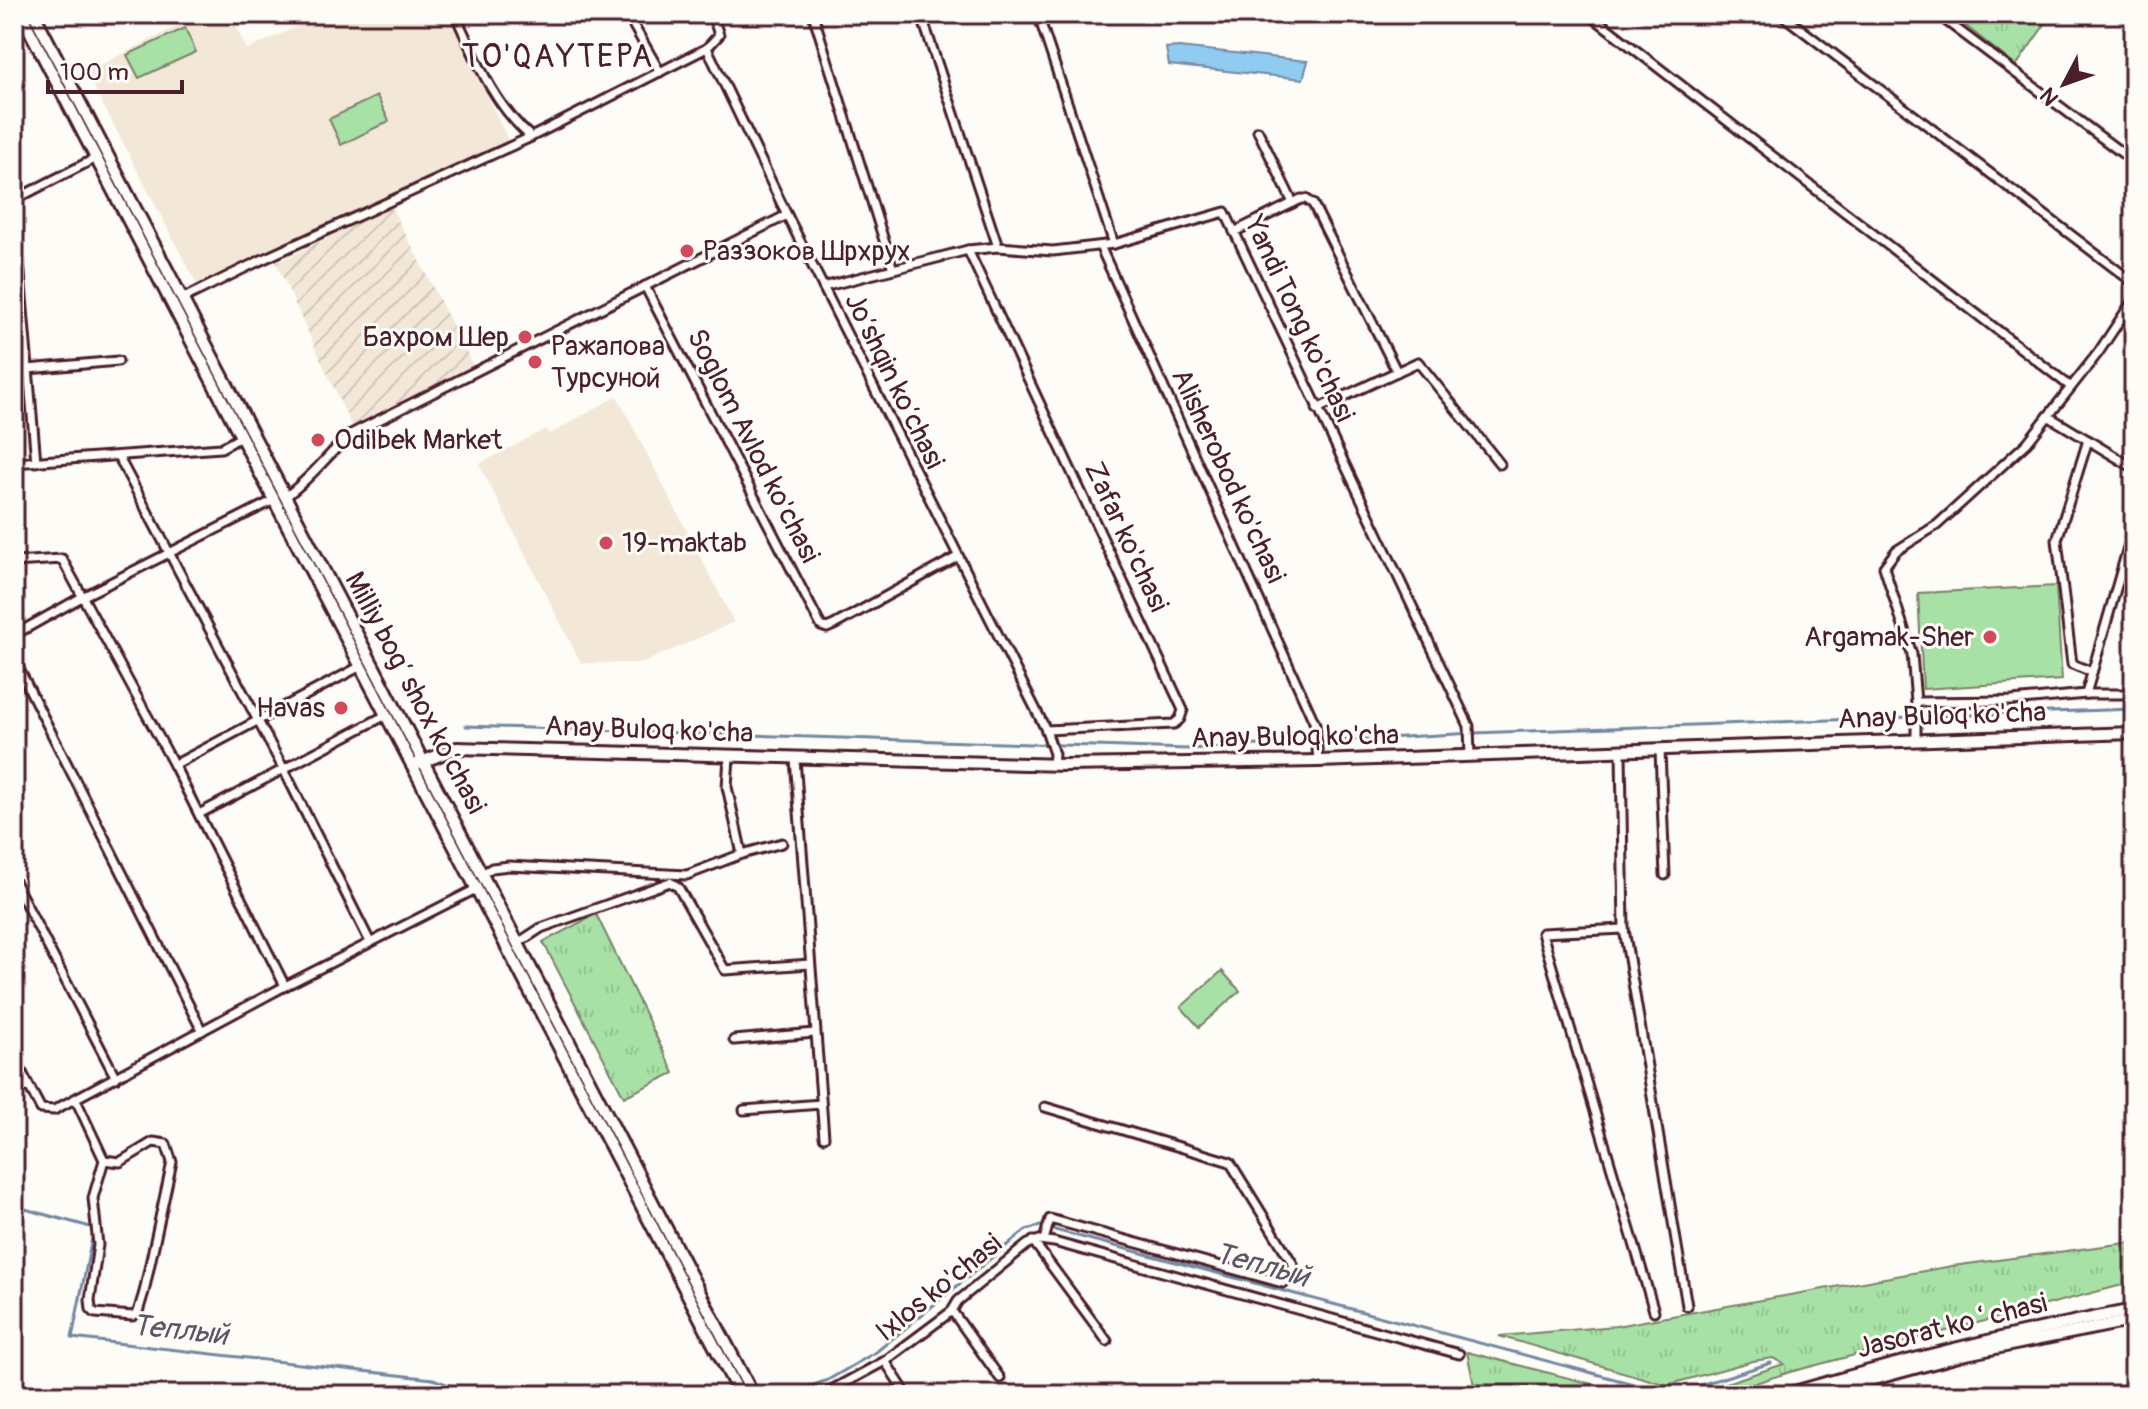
<svg xmlns="http://www.w3.org/2000/svg" width="2148" height="1409" font-family="Pangolin,sans-serif">
	<style>
		.built { fill: #f3e8d7 }
		.industrial { fill: url(#industrial-furrows) }
		.grass { fill: url(#grass-tufts); stroke: #798068; stroke-width: 2 }
		.pitch { fill: #a8e1a6; stroke: #798068; stroke-width: 2 }
		.water { fill: #8fccef; stroke: #7387a1; stroke-width: 2 }
		.lines { fill: none; stroke-linecap: round; stroke-linejoin: round }
		.stream { stroke: #7387a1; stroke-width: 3 }
		.street-casing { stroke: #4a1f2b; stroke-width: 13 }
		.secondary-casing { stroke: #4a1f2b; stroke-width: 16 }
		.street { stroke: #fdfcf7; stroke-width: 7 }
		.secondary { stroke: #fdfcf7; stroke-width: 10 }
		.poi-dot { fill: #d1495b; stroke: #fdfcf7; stroke-width: 3 }
		.labels { text-anchor: middle; dominant-baseline: central; stroke-width: 6; stroke-linejoin: round; paint-order: stroke }
		.poi-label { font-size: 28px; fill: #4a1f2b; stroke: #fdfcf7; text-anchor: start }
		.street-label { font-size: 28px; fill: #4a1f2b; stroke: #fdfcf7 }
		.water-label { font-size: 30px; font-style: italic; fill: #5f5366; stroke: #fdfcf7 }
		.quarter-label { font-size: 32px; letter-spacing: 2px; fill: #4a1f2b; stroke: #fdfcf7 }
	</style>
	<defs>
		<pattern id="industrial-furrows" width="10" height="10" patternUnits="userSpaceOnUse" patternTransform="scale(2)"><rect width="10" height="10" fill="#f3e8d7"/><path d="M-1 1l2-2M0 10L10 0M9 11l2-2" fill="none" stroke="#d2c7b9"/></pattern>
		<pattern id="grass-tufts" width="24" height="20" patternUnits="userSpaceOnUse" patternTransform="scale(2)"><rect width="24" height="20" fill="#a8e1a6"/><path d="M3 7l-1-3M5 7V3M7 7l1-3M15 17l-1-3M17 17v-4M19 17l1-3" fill="none" stroke="#92c18f"/></pattern>
	</defs>
	<rect width="100%" height="100%" fill="#fdfcf7"/>
	<filter id="ink" filterUnits="userSpaceOnUse"><feTurbulence type="fractalNoise" baseFrequency=".0125" numOctaves="2"/><feDisplacementMap in="SourceGraphic" scale="16" xChannelSelector="R" yChannelSelector="G"/><feConvolveMatrix kernelMatrix="1 2 1 2 8 2 1 2 1" color-interpolation-filters="sRGB"/></filter>
	<g filter="url(#ink)">
		<g class="built">
			<path d="M202 14H230L247 50 323 14H448L509 142 197 285 86 72Z"/>
			<path d="M617 396 734 622 643 663H581L479 464 546 429 550 434Z"/>
		</g>
		<path class="industrial" d="M391 206 474 367 352 427 276 263Z"/>
		<g class="grass">
			<path d="M1951 14H2052L2016 66Z"/>
			<path d="M596 914 674 1073 624 1097 543 942Z"/>
			<path d="M2134 1242V1282L1790 1372 1718 1395H1690L1784 1364 1773 1358 1753 1361 1667 1385 1499 1336 1616 1326 1952 1266Z"/>
			<path d="M1467 1352 1635 1395H1476Z"/>
		</g>
		<g class="pitch">
			<path d="M185 28 196 52 139 78 127 55Z"/>
			<path d="M377 96 389 121 341 145 329 119Z"/>
			<path d="M2056 586 2062 680 1923 689 1918 593Z"/>
			<path d="M1222 971 1240 991 1199 1027 1181 1007Z"/>
		</g>
		<path class="water" d="M1179 47 1308 61 1303 79 1169 65 1166 48Z"/>
		<g class="lines">
			<g class="stream">
				<path d="M466 726 1188 749 1474 733 2134 709"/>
				<path d="M14 1206 94 1228 72 1338 433 1379 474 1395"/>
				<path d="M785 1395 828 1380 876 1352 1017 1237 1026 1230 1040 1226 1671 1394 1771 1363"/>
			</g>
			<g class="street-casing">
				<g id="street">
					<path d="M455 14C476 59 493 104 531 137"/>
					<path d="M627 14 660 72"/>
					<path d="M813 14 893 269"/>
					<path d="M921 14 998 247"/>
					<path d="M1038 14 1114 244"/>
					<path d="M1589 14 2071 387"/>
					<path d="M1781 14 2134 283"/>
					<path d="M1937 14 2134 162"/>
					<path d="M707 48 787 215 1046 730 1054 754 1053 765"/>
					<path d="M1258 131 1293 203"/>
					<path d="M14 200 96 158"/>
					<path d="M14 203 36 462"/>
					<path d="M1234 232 1301 199H1306L1313 204 1397 372"/>
					<path d="M1100 246 1315 724 1318 761"/>
					<path d="M968 250 1183 710 1180 719 1174 724 1046 730"/>
					<path d="M645 286 821 626 827 628 834 625 957 557"/>
					<path d="M823 287 968 250 998 247 1053 251 1114 244 1225 212 1469 726 1470 756"/>
					<path d="M182 299 257 262 531 137 707 48 719 35 712 14"/>
					<path d="M28 369 118 361"/>
					<path d="M1317 409 1418 362 1500 464"/>
					<path d="M2048 416 2134 468"/>
					<path d="M2088 440 2057 540 2072 664 2092 672"/>
					<path d="M118 456 283 768 370 942"/>
					<path d="M14 463 221 448 241 437"/>
					<path d="M285 497C310 480 328 454 351 434L787 215"/>
					<path d="M14 562 62 559 174 765 285 986"/>
					<path d="M14 635 82 597 274 500"/>
					<path d="M14 659 202 1031"/>
					<path d="M2086 694 2134 526"/>
					<path d="M1916 702 2012 701 2086 694H2134"/>
					<path d="M1916 741V702L1912 654 1884 567 1896 551 1937 525 2027 443 2098 353 2134 299"/>
					<path d="M1660 750 1665 875"/>
					<path d="M1621 752 1624 929 1687 1306"/>
					<path d="M729 757 727 787 742 854"/>
					<path d="M795 759 824 1137"/>
					<path d="M174 765 361 666"/>
					<path d="M199 814 386 715"/>
					<path d="M482 874 492 868 509 866 687 875 742 854 782 843"/>
					<path d="M14 881 116 1078"/>
					<path d="M1624 929 1542 933 1654 1311"/>
					<path d="M518 943 541 928 670 882 678 887 725 970 810 964"/>
					<path d="M734 1040 815 1033"/>
					<path d="M14 1057 30 1088"/>
					<path d="M14 1084 30 1088 41 1109 54 1110 285 986 476 889"/>
					<path d="M76 1100 104 1160 93 1198 98 1245 90 1300 91 1309 95 1313 133 1316 138 1312 144 1292 172 1162 166 1144 153 1142 120 1162 104 1160"/>
					<path d="M744 1110 821 1104"/>
					<path d="M1044 1240 1050 1219 1283 1283 1291 1278 1293 1264 1230 1162 1045 1107"/>
					<path d="M1033 1241 1107 1341"/>
					<path d="M952 1311 1000 1378"/>
					<path d="M885 1361 907 1395"/>
					<path d="M822 1395 885 1361 952 1311 958 1301 1028 1244 1039 1240 1054 1242 1459 1354"/>
				</g>
			</g>
			<g class="secondary-casing">
				<g id="secondary">
					<path d="M21 14 740 1395"/>
					<path d="M34 14 753 1395"/>
					<path d="M412 766 457 748 1065 765 1318 761 2134 733"/>
					<path d="M1784 1395C1900 1361 2015 1332 2134 1310"/>
					<path d="M1815 1395 1966 1354 2134 1320"/>
				</g>
			</g>
			<use href="#street" class="street"/>
			<use href="#secondary" class="secondary"/>
		</g>
	</g>
	<g class="poi-dot">
		<circle cx="687" cy="251" r="8"/>
		<circle cx="525" cy="337" r="8"/>
		<circle cx="535" cy="362" r="8"/>
		<circle cx="318" cy="440" r="8"/>
		<circle cx="606" cy="543" r="8"/>
		<circle cx="1990" cy="637" r="8"/>
		<circle cx="341" cy="708" r="8"/>
	</g>
	<g class="labels">
		<g class="poi-label">
			<text x="703" y="251">Раззоков Шрхрух</text>
			<text x="509" y="337" text-anchor="end">Бахром Шер</text>
			<text x="551" y="346">Ражапова<tspan x="551" dy="32">Турсуной</tspan></text>
			<text x="334" y="440">Odilbek Market</text>
			<text x="622" y="543">19-maktab</text>
			<text x="1974" y="637" text-anchor="end">Argamak-Sher</text>
			<text x="325" y="708" text-anchor="end">Havas</text>
		</g>
		<g class="street-label">
			<text transform="translate(1299 319) rotate(65)">Yandi Tong ko'chasi</text>
			<text transform="translate(894 381) rotate(64)">Joʼshqin koʼchasi</text>
			<text transform="translate(753 446) rotate(63)">Soglom Avlod ko'chasi</text>
			<text transform="translate(1228 476) rotate(65)">Alisherobod ko'chasi</text>
			<text transform="translate(1126 537) rotate(65)">Zafar ko'chasi</text>
			<text transform="translate(415 693) rotate(62)">Milliy bog‘ shox ko‘chasi</text>
			<text transform="translate(1942 716) rotate(-2)">Anay Buloq ko'cha</text>
			<text transform="translate(649 730) rotate(2)">Anay Buloq ko'cha</text>
			<text transform="translate(1295 737) rotate(-1)">Anay Buloq ko'cha</text>
			<text transform="translate(939 1288) rotate(-39)">Ixlos ko'chasi</text>
			<text transform="translate(1952 1326) rotate(-14)">Jasorat koʻchasi</text>
		</g>
		<g class="water-label">
			<text transform="translate(1262 1265) rotate(15)">Теплый</text>
			<text transform="translate(180 1330) rotate(6)">Теплый</text>
		</g>
		<g class="quarter-label">
			<text x="558" y="57">TO'QAYTEPA</text>
		</g>
	</g>
	<rect width="2148" height="1409" fill="none" stroke="#fdfcf7" stroke-width="48"/>
	<rect x="24" y="24" width="2100" height="1361" fill="none" stroke="#4a1f2b" stroke-width="3" filter="url(#ink)"/>
	<g transform="translate(2064 84) rotate(229)" stroke="#fdfcf7" stroke-width="6" paint-order="stroke">
	<path d="M0-6L14 30L0 20L-14 30Z" fill="#4a1f2b"/>
	<text y="-12" font-size="22" font-weight="bold" text-anchor="middle" fill="#4a1f2b">N</text>
	</g>
	<path d="M48 80v12h134v-12" fill="none" stroke="#4a1f2b" stroke-width="4"/>
	<text x="60" y="80" font-size="24" fill="#4a1f2b" stroke="#fdfcf7" stroke-width="6" paint-order="stroke">100 m</text>
</svg>
